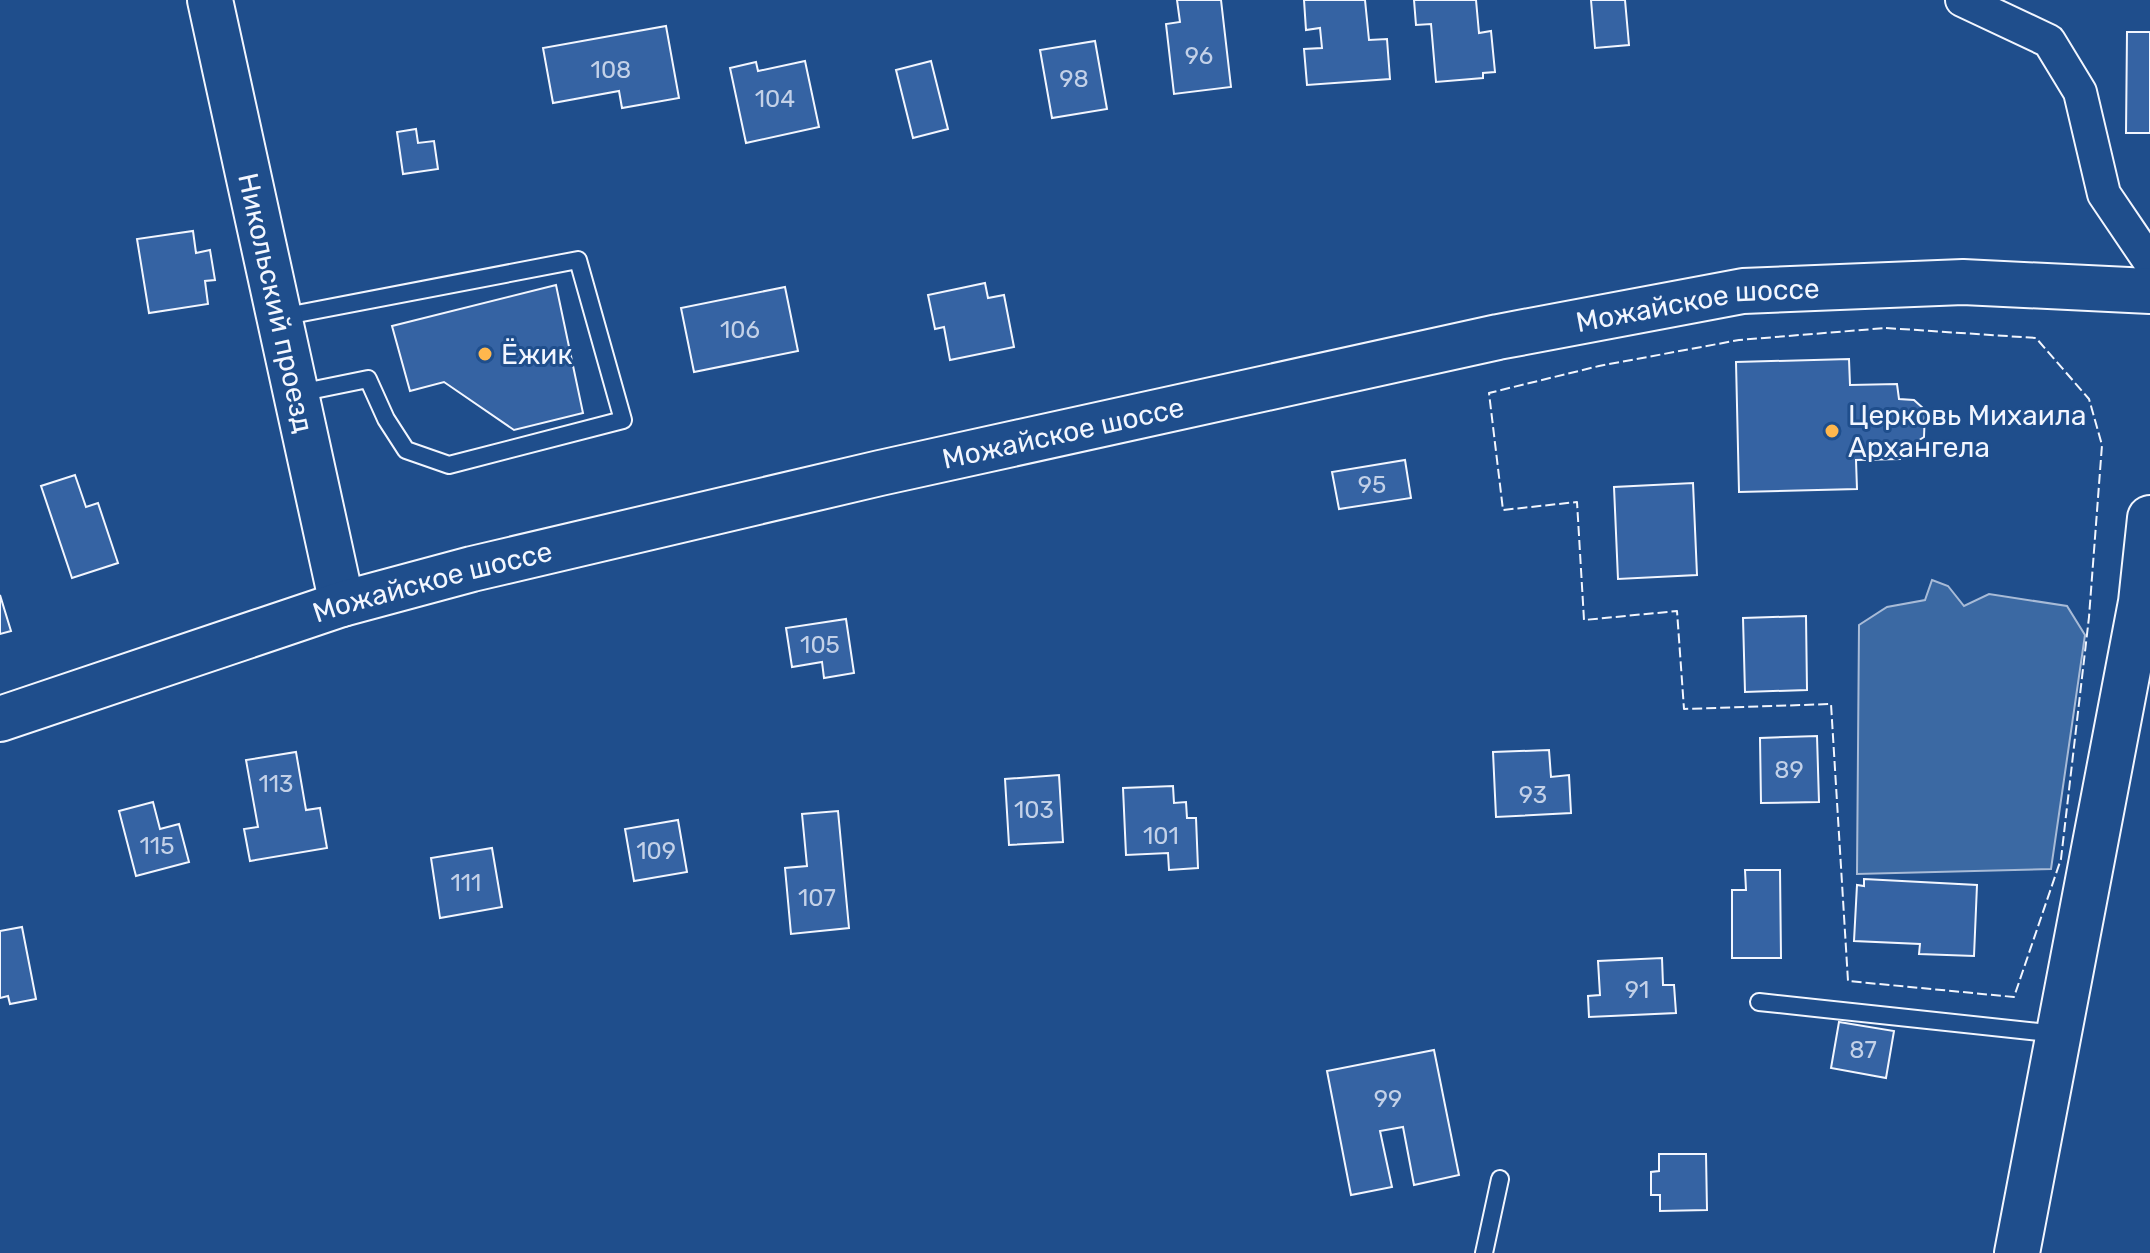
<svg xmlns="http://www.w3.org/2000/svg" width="2150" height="1253" font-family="Rubik,sans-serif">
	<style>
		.water { fill: #3b69a3; stroke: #a8bbd7; stroke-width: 2 }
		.building { fill: #3563a3; stroke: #f2f6ff; stroke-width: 2 }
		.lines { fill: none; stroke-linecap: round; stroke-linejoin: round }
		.service-casing { stroke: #f2f6ff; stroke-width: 20 }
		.minor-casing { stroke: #f2f6ff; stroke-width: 36 }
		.secondary-casing { stroke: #f2f6ff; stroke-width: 48 }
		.primary-casing { stroke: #f2f6ff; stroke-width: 48 }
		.service { stroke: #1f4e8c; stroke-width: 16 }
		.minor { stroke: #1f4e8c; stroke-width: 32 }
		.secondary { stroke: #1f4e8c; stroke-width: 44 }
		.primary { stroke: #1f4e8c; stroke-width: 44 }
		.fence { stroke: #f2f6ff; stroke-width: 2; stroke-dasharray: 10 4; stroke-linecap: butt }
		.poi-dot { fill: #ffb74d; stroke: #1f4e8c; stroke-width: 3 }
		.labels { text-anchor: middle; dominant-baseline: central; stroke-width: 6; stroke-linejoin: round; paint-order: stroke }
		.number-label { font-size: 24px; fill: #c3d1e8 }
		.street-label { font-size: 28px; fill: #f2f6ff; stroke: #1f4e8c }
		.poi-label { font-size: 28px; fill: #f2f6ff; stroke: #1f4e8c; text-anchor: start }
	</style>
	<rect width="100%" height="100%" fill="#1f4e8c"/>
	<path class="water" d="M1932 580 1948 586 1964 606 1989 594 2067 606 2085 635 2051 869 1857 874 1859 625 1887 607 1925 600Z"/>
	<g class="building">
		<path d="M1177 0H1221L1231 87 1174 94 1166 24 1180 22Z"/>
		<path d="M1304 0H1365L1369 40 1387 39 1390 79 1307 85 1304 49 1322 48 1320 28 1306 30Z"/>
		<path d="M1414 0H1476L1479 33 1491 31 1495 72 1483 73V78L1436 82 1431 24 1416 25Z"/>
		<path d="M1591 0H1625L1629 45 1595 48Z"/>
		<path d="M666 26 679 98 622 108 619 91 553 103 543 48Z"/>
		<path d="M2127 32H2150V133H2126Z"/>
		<path d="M1095 41 1107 109 1052 118 1040 50Z"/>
		<path d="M805 61 819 127 746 143 730 68 756 62 758 71Z"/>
		<path d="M931 61 948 129 913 138 896 70Z"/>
		<path d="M416 129 418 143 434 141 438 169 403 174 397 132Z"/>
		<path d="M193 231 196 253 210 250 215 280 205 281 208 304 149 313 137 239Z"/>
		<path d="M985 283 988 298 1004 295 1014 347 950 360 944 327 935 329 928 295Z"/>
		<path d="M556 285 583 413 514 430 444 382 410 391 392 326Z"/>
		<path d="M785 287 798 351 694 372 681 308Z"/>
		<path d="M1849 359 1850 385 1897 384 1899 399 1914 400 1925 410 1924 437 1911 445 1900 446V459L1856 460 1857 489 1739 492 1736 362Z"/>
		<path d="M1405 460 1411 498 1339 509 1332 472Z"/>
		<path d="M75 475 86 507 98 503 118 563 72 578 41 486Z"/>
		<path d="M1693 483 1697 575 1618 579 1614 487Z"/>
		<path d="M0 595 11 631 0 634Z"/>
		<path d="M1806 616 1807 690 1745 692 1743 618Z"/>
		<path d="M846 619 854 673 824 678 822 662 792 667 786 628Z"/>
		<path d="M1817 736 1819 802 1761 803 1760 738Z"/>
		<path d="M1549 750 1551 777 1569 775 1571 813 1496 817 1493 752Z"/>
		<path d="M296 752 306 810 320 808 327 848 250 861 244 829 258 827 246 760Z"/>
		<path d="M1059 775 1063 842 1009 845 1005 779Z"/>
		<path d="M1173 786 1174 803 1186 802 1187 818H1196L1198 868 1169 870 1168 853 1126 855 1123 788Z"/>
		<path d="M153 802 160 829 179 824 189 862 136 876 119 811Z"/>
		<path d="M838 811 849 928 791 934 785 868 807 866 802 814Z"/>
		<path d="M678 820 687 872 634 881 625 829Z"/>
		<path d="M492 848 502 907 440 918 431 858Z"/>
		<path d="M1745 870H1780L1781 958H1732V890H1746Z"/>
		<path d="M1864 879 1977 885 1974 956 1919 954 1920 944 1854 941 1857 885 1864 886Z"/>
		<path d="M22 927 36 999 10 1004 8 996 0 998V931Z"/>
		<path d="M1662 958 1663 985H1674L1676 1013 1589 1017 1588 996 1600 995 1598 961Z"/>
		<path d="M1839 1022 1894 1031 1886 1078 1831 1068Z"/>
		<path d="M1434 1050 1459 1175 1414 1185 1403 1127 1380 1131 1392 1187 1351 1195 1327 1071Z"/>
		<path d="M1659 1154H1706L1707 1210 1660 1211V1195H1651V1172L1659 1171Z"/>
	</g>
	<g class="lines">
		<g class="service-casing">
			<g id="service">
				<path d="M281 317 578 260 623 420 449 465 406 450 386 419 368 379 299 393"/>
				<path d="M1759 1002 2057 1034"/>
				<path d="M1484 1253 1500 1179"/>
			</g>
		</g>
		<g class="minor-casing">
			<path id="minor" d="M1962 0 2049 41 2080 92 2104 194 2150 262"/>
		</g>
		<g class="secondary-casing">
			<g id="secondary">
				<path id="s1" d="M210 0 342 604"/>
				<path d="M2017 1253 2141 602 2150 518"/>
			</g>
		</g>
		<g class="primary-casing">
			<g id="primary">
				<path id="s2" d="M0 719 342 604 472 569 880 473 1498 337 1743 291 1963 282 2150 291"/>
			</g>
		</g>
		<use href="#service" class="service"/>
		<use href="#minor" class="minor"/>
		<use href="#secondary" class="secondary"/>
		<use href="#primary" class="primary"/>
		<path class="fence" d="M1886 328 2036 338 2089 399 2102 445 2089 617 2061 859 2014 997 1848 981 1831 704 1684 709 1677 611 1584 620 1577 502 1503 510 1489 393 1599 366 1739 340Z"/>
	</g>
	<g class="poi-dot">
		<circle cx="485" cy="354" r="8"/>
		<circle cx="1832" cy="431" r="8"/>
	</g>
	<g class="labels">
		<g class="number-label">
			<text x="1199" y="56">96</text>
			<text x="611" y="70">108</text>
			<text x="1074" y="79">98</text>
			<text x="775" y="99">104</text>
			<text x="740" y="330">106</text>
			<text x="1372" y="485">95</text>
			<text x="820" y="645">105</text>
			<text x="1789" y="770">89</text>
			<text x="276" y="784">113</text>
			<text x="1533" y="795">93</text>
			<text x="1034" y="810">103</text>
			<text x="1161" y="836">101</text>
			<text x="157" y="846">115</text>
			<text x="656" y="851">109</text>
			<text x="466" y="883">111</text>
			<text x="817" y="898">107</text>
			<text x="1637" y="990">91</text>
			<text x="1863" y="1050">87</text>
			<text x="1388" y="1099">99</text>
		</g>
		<g class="street-label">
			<text stroke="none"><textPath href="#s1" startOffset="310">Никольский проезд</textPath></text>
			<text stroke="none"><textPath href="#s2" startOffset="1750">Можайское шоссе</textPath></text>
			<text stroke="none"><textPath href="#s2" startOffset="1102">Можайское шоссе</textPath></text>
			<text stroke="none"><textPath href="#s2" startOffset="454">Можайское шоссе</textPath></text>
		</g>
		<g class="poi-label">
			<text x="501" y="354">Ёжик</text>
			<text x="1848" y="415">Церковь Михаила<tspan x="1848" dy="32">Архангела</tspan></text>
		</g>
	</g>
</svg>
